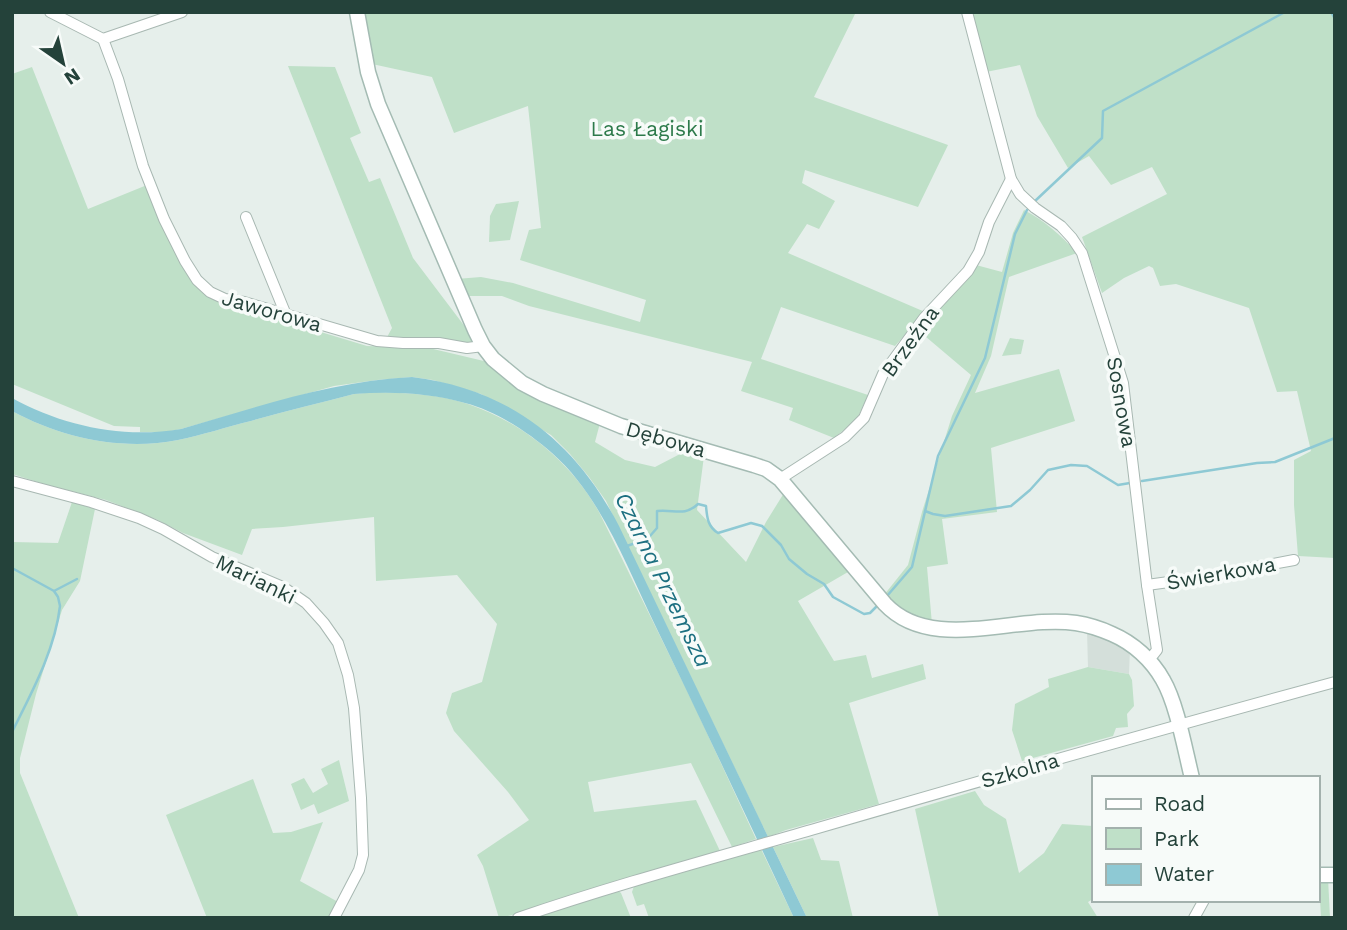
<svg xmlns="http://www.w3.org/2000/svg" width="1347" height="930" font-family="'Work Sans',sans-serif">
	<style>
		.built { fill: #d4dfda }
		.green { fill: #bfe0c8 }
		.water { fill: #8ec9d4 }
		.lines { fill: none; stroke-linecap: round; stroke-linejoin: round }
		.stream { stroke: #8ec9d4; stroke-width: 2.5 }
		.street-casing { stroke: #a8b8b2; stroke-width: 12 }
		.secondary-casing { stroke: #a4bbb3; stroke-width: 17 }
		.street { stroke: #fff; stroke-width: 10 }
		.secondary { stroke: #fff; stroke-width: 14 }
		.labels { text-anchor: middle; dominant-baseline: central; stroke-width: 7; stroke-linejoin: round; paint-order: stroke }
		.park-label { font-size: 21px; fill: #2d7a4b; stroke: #f7fbf9 }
		.street-label { font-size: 21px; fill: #24423a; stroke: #f7fbf9 }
		.water-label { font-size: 23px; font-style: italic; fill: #1c6f80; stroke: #f7fbf9 }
	</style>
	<rect width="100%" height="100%" fill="#e6efeb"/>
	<path class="built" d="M1087 631 1130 649 1129 674 1088 667Z"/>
	<g class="green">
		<path d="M363 12H856L814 97 948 145 918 207 805 170 802 183 835 201 819 229 807 224 788 253 925 312 895 346 781 307 761 359 868 395 857 419 834 438 789 420 793 408 741 391 752 362 529 306 502 296H464L456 279 481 277 513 283 640 322 646 300 520 260 529 230 541 228 528 106 454 133 432 77 372 64Z"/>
		<path d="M971 12H1335V558L1298 556 1294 505V460L1311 451 1297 391 1277 392 1249 308 1176 284 1160 286 1153 268 1149 266 1124 278 1102 293 1082 237 1167 194 1152 167 1111 185 1089 156 1068 168 1037 116 1020 65 986 72Z"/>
		<path d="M288 66 335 67 361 133 350 138 369 182 380 178 413 258 475 340 466 344 386 339 392 328Z"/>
		<path d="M32 67 88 209 147 185 168 237 190 279 222 302 367 346 429 348 488 362 600 423 595 442 625 460 655 467 680 454 681 450 704 456 697 510 746 562 766 522 784 493 848 572 798 601 834 661 866 655 872 678 923 664 926 679 849 703 879 804 786 830 768 837 606 501 589 477 570 454 551 435 481 394 433 380 412 377 377 380 334 386 181 429 166 432H140V427L114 426 12 384V74Z"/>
		<path d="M519 201 510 240 489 242 490 216 496 204Z"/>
		<path d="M1024 210C1045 221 1061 235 1077 253L1009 277 991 356 975 393 1059 369 1075 421 991 448 997 512 942 519 948 564 927 567 932 624 916 619 884 595 908 565 922 512 952 416 971 375 919 331 976 265 1002 272 1013 233Z"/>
		<path d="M1010 338 1024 340 1021 354 1002 356Z"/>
		<path d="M376 392C406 393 439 394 468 404 522 422 571 462 599 512L694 705 756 839 732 847 691 763 588 782 594 812 696 800 720 851 525 912 499 918 483 866 477 855 529 820 508 792 454 731 446 713 452 693 482 682 497 624 457 575 376 581 374 517 283 527 252 529 242 555 183 533 158 520 106 500 44 484 12 474V411C62 438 122 451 178 440 203 435 226 427 251 421 285 411 320 403 354 394Z"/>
		<path d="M72 502 95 509 80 581 62 610 36 694 20 758V773L79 918H12V542L58 543Z"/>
		<path d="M1088 667 1129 674 1132 680 1134 706 1127 714 1128 727 1116 728 1113 736 1022 761 1012 730 1015 704 1049 687 1048 679Z"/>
		<path d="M339 760 349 801 318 814 314 804 301 810 291 784 304 778 313 793 328 784 321 769Z"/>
		<path d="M253 779 273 833 291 832 323 822 300 881 340 903 332 918H207L166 815Z"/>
		<path d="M975 791 984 805 1006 819 1019 873 1044 853 1062 824 1093 826V899L1088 902 1098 918H939L915 809Z"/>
		<path d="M813 838 821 860 839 861 853 918H807L773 847Z"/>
		<path d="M761 849 794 918H649L644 904 637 906 632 892 634 886Z"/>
		<path d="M1328 878 1330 918H1321L1319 880Z"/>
		<path d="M617 890 621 893 631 918H531Z"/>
	</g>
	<path class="water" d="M412 377C509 389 575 441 619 526L807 918H794C748 820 702 722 655 625 627 567 601 496 552 453 528 432 496 411 465 403 430 393 391 391 354 394 320 403 285 411 251 421 226 427 203 435 178 440 122 451 62 438 12 411V398C63 426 123 439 181 429 257 407 332 381 412 377Z"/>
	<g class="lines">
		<g class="stream">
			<path d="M1331 12 1335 19"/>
			<path d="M1035 201 1102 138 1103 111 1285 12"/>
			<path d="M1142 481 1257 463 1275 462 1335 438"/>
			<path d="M925 511 933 514 945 516 1011 506 1030 490 1048 470 1071 465 1087 466 1118 485 1130 483"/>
			<path d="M650 536 657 528V511C674 509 684 517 698 504L706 506C707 518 708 527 718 533L751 523 762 526 781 545 789 559 807 574 824 584 833 597 864 614 870 613 879 604"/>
			<path d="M627 546 641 541"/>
			<path d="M12 568 54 591 58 597 60 606C55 650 32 692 12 732"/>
			<path d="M54 591 77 579"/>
			<path d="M887 596 912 567 938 456 985 358 1015 234 1027 210"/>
		</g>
		<g class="street-casing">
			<g id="street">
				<path d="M50 12 103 39 182 12"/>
				<path d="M967 12 1011 179 1020 194 1035 208 1061 226 1072 238 1082 253 1123 383 1147 585 1157 650 1149 660"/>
				<path d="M103 39 118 79 143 166 164 219 185 261 197 280 210 292 225 299 244 302 377 341 403 343H439L467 348 483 346"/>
				<path d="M246 217 286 315"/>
				<path d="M780 479 845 437 864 418 883 374 924 318 968 271 979 252 989 222 1011 179"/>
				<path d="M12 481 91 502 139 518 163 529 212 557 283 587 306 603 324 623 338 643 348 675 354 708 361 798 363 855 359 870 334 918"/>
				<path d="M1147 585 1198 578 1294 560"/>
				<path d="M518 918C617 884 718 857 818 828 990 778 1162 729 1335 682"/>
				<path d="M1194 918 1204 900"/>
			</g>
		</g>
		<g class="secondary-casing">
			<g id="secondary">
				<path d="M357 12 368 72 378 104 475 330 483 346 493 359 522 383 543 394 621 426 754 465 766 469 780 479 885 604C932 654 1016 614 1076 623 1089 625 1101 629 1112 634 1133 643 1152 660 1163 680 1177 704 1185 750 1192 778"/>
				<path d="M1317 875H1335"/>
			</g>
		</g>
		<use href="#street" class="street"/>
		<use href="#secondary" class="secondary"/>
	</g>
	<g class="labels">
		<g class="park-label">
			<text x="647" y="128">Las Łagiski</text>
		</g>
		<g class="street-label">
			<text transform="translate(272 311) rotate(16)">Jaworowa</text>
			<text transform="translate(910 341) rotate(-54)">Brzeźna</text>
			<text transform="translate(1122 402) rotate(80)">Sosnowa</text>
			<text transform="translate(666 439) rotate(16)">Dębowa</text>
			<text transform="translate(1221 573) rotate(-10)">Świerkowa</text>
			<text transform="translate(256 579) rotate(26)">Marianki</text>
			<text transform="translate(1020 770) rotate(-16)">Szkolna</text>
		</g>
		<g class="water-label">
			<text transform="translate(663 580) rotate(64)">Czarna Przemsza</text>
		</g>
	</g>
	<rect width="1347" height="930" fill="none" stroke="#24423a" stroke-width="28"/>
	<rect x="1092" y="776" width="228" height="126" fill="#f7fbf9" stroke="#a3b1ad" stroke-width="2"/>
	<rect x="1106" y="799" width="35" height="10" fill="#ffffff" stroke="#a3b1ad" stroke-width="2"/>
	<text x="1154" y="811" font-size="21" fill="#24423a">Road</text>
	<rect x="1106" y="828" width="35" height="21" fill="#bfe0c8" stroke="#a3b1ad" stroke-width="2"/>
	<text x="1154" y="846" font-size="21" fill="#24423a">Park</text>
	<rect x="1106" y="864" width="35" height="21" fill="#8ec9d4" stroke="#a3b1ad" stroke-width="2"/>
	<text x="1154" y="881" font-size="21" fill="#24423a">Water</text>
	<g transform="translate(63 63) rotate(146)" stroke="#f7fbf9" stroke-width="5" paint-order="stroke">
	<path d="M0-5L12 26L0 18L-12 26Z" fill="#24423a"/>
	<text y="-10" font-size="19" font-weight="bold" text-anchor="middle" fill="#24423a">N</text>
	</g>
</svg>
